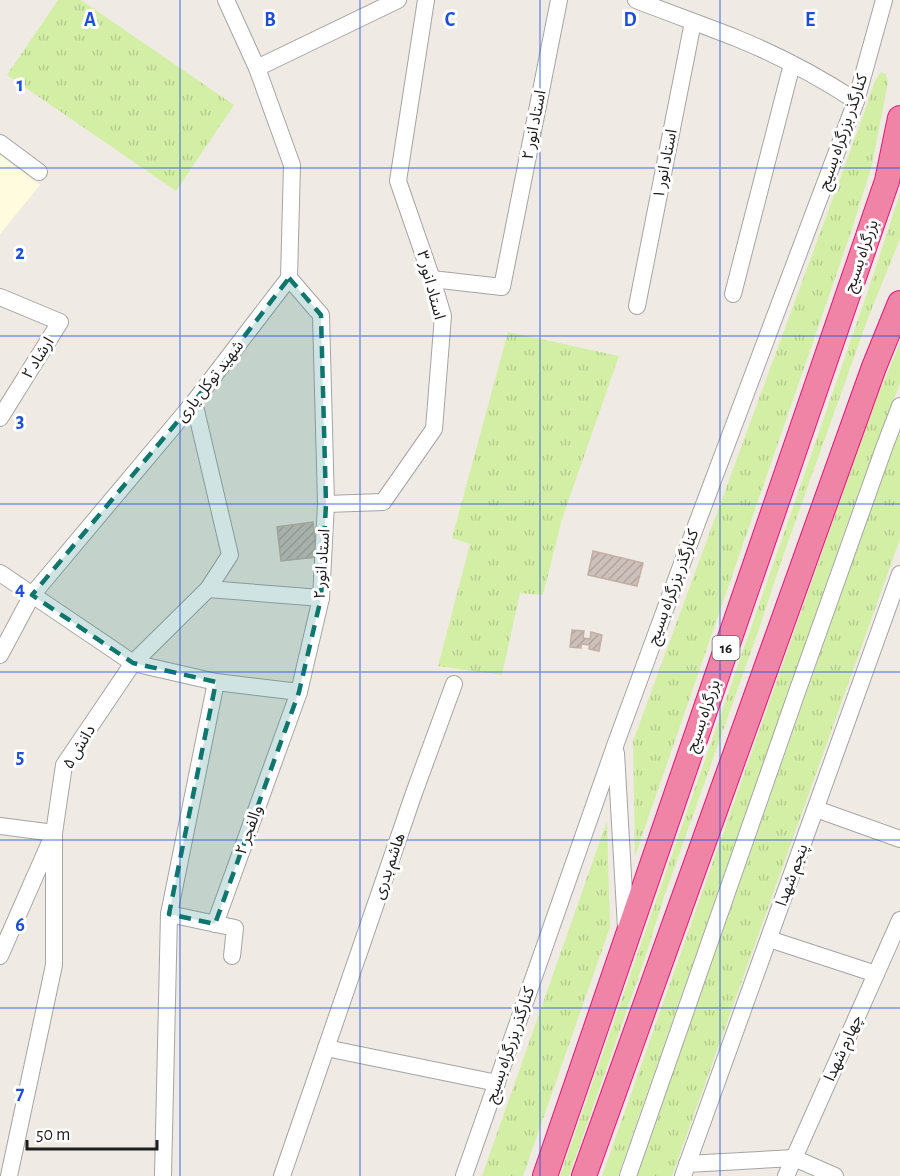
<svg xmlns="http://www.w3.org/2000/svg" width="900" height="1176" font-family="'Alegreya Sans','Noto Sans Arabic',sans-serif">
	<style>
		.education { fill: #fffbde }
		.grass { fill: url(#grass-tufts) }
		.building { fill: url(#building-hatch); stroke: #c3aea4; stroke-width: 1.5 }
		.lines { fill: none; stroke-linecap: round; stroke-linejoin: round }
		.minor-casing { stroke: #a5a5a5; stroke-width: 18 }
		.highway-casing { stroke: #eb147b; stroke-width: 26 }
		.minor { stroke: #fff; stroke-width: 16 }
		.highway { stroke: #ef84a6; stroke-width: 24 }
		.marked { fill: #0f766e; fill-opacity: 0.2; stroke: #0f766e; stroke-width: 4.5; stroke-dasharray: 12 8; stroke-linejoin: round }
		.grid { fill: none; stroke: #1d4ed8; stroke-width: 1.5; stroke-opacity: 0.55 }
		.labels { text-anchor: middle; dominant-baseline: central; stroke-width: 6; stroke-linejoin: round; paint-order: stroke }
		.shield { fill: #fff; stroke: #626262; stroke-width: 1.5 }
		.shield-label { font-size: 15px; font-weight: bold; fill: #1e1e1e }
		.street-label { font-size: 16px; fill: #1e1e1e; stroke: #fff }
		.grid-label { font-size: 20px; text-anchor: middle; font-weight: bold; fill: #1d4ed8; stroke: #fff; stroke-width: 6; stroke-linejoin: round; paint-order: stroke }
	</style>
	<defs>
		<pattern id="grass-tufts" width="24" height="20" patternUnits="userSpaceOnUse" patternTransform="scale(1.5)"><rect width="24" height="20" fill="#d3efa5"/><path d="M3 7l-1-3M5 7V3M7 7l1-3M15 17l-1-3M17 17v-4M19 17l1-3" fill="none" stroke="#b5cc8e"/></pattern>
		<pattern id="building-hatch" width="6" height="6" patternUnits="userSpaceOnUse" patternTransform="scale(1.5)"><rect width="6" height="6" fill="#cdbfb9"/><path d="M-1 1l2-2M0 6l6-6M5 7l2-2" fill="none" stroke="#b0a49f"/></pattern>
	</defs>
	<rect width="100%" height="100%" fill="#f0eae4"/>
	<path class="education" d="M0 155 40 185 0 234Z"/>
	<g class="grass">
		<path d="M58 0H81L234 105 176 191 7 75Z"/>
		<path d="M881 72 886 74 888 82 872 165 850 235 635 856 633 741 866 108C870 96 873 81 881 72Z"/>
		<path d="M900 193V239L868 318 783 556 758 632 664 897 643 964 569 1176H560L800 487 874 273Z"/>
		<path d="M508 332 619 356 562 519 543 595 520 593 502 675 438 666 470 544 452 538Z"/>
		<path d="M900 343V383L850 516 618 1176H602L836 513 876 400Z"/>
		<path d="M900 426V539L672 1176H637Z"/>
		<path d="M607 821 610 927 523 1176H482Z"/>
	</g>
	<g class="building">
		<path d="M313 522 317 557 281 561 277 527Z"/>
		<path d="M593 551 643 563 637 586 588 575Z"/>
		<path d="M572 630 584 631 583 638 590 639 591 632 602 635 599 651 589 649 590 645 581 644V648L570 647Z"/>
	</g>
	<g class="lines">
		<g class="minor-casing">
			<g id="minor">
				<path d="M636 0C669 13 703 25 736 38 778 55 818 76 856 101"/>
				<path d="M257 68 398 0"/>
				<path d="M0 143 39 172"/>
				<path d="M432 279 502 287 559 0"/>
				<path d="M733 294 792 64"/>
				<path d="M0 297 60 322 0 418"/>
				<path d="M637 306 693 22"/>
				<path d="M326 504 383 502 434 429 443 316 432 279 398 181 426 0"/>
				<path d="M0 573 133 663 216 682 299 692"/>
				<path d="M208 589 321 598"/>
				<path d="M0 655 32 595 194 402 289 278 292 165 257 68 226 0"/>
				<path d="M616 753 626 928"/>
				<path d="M816 809 900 839"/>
				<path d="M0 826 54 833 0 956"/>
				<path d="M169 914 235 928 232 956"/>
				<path d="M215 924 299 692 321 598 326 504 321 315 289 278"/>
				<path d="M769 939 876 974"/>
				<path d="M326 1048 497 1083"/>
				<path d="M687 1164 794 1158 835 1176"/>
				<path d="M9 1176 54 965V833L64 765 133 663 208 589 230 555 194 402"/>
				<path d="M163 1176 169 914 216 682"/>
				<path d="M282 1176 414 793 454 684"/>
				<path d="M464 1176 616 743 694 531 856 101 884 0"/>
				<path d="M628 1176 797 692 884 448 900 406"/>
				<path d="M683 1176 900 574"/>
				<path d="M786 1176 900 920"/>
			</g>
		</g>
		<g class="highway-casing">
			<g id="highway">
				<path d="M545 1176 887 181 900 118"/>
				<path d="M584 1176 874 367 900 303"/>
			</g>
		</g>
		<use href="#minor" class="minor"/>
		<use href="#highway" class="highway"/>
	</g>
	<path class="marked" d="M289 278 321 315 326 504 321 598 299 692 215 924 169 914 216 682 133 663 32 595 194 402Z"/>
	<path class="grid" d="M180 0V1176M360 0V1176M540 0V1176M720 0V1176M0 168H900M0 336H900M0 504H900M0 672H900M0 840H900M0 1008H900"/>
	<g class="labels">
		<rect class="shield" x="712.5" y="636" width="27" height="24" rx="4.5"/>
		<g class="shield-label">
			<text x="726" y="648">16</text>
		</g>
		<g class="street-label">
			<text transform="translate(534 125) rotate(-79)">استاد انور ۲</text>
			<text transform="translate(843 132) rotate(-71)">کنارگذر بزرگراه بسیج</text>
			<text transform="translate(665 164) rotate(-79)">استاد انور ۱</text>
			<text transform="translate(861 256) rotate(-71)">بزرگراه بسیج</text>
			<text transform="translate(431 285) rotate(75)">استاد انور ۳</text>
			<text transform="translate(38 358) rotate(-58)">ارشاد ۲</text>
			<text transform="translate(210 381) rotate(-52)">شهید توکل یاری</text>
			<text transform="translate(322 564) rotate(-86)">استاد انور ۲</text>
			<text transform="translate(673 587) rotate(-70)">کنارگذر بزرگراه بسیج</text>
			<text transform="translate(703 716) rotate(-71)">بزرگراه بسیج</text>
			<text transform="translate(79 747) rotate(-59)">دانش ۵</text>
			<text transform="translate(249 830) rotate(-70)">والفجر ۲</text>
			<text transform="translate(389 866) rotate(-71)">هاشم بدری</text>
			<text transform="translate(792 875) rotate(-70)">پنجم شهدا</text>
			<text transform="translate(510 1045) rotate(-71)">کنارگذر بزرگراه بسیج</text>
			<text transform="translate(843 1048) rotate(-66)">چهارم شهدا</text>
		</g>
	</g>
	<g class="grid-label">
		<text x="90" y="26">A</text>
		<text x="270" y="26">B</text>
		<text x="450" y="26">C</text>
		<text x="630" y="26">D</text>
		<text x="810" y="26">E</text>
		<text x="20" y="91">1</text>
		<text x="20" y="259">2</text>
		<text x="20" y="427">3</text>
		<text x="20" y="595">4</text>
		<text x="20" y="763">5</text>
		<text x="20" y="931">6</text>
		<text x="20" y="1099">7</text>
	</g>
	<path d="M27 1140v9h130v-9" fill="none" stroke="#1e1e1e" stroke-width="3"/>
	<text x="36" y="1140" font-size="18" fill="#1e1e1e" stroke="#ffffff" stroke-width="4.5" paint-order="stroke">50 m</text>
</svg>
